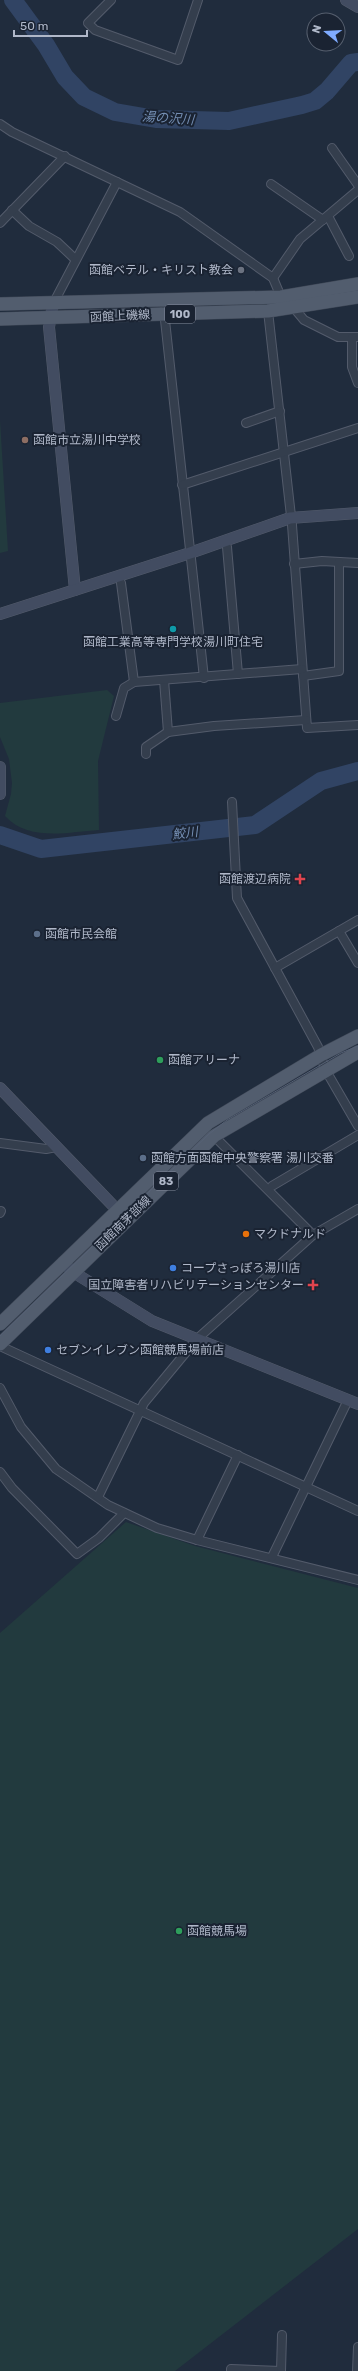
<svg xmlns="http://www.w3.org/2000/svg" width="358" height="2371" font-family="Rubik,'Noto Sans JP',sans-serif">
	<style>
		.green { fill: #223a3e }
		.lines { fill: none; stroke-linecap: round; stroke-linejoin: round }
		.river { stroke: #314464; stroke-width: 18 }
		.street-casing { stroke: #535b6b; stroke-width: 10 }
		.secondary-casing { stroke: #535b6b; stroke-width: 12 }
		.primary-casing { stroke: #3e4756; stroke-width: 14 }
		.street { stroke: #343e4d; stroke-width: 8 }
		.secondary { stroke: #424c61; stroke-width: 11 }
		.primary { stroke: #525d6e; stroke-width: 13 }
		.tram { stroke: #566175; stroke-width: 1 }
		.worship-dot { fill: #6b7280; stroke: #1a2332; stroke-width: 1.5 }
		.education-dot { fill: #8d6e63; stroke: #1a2332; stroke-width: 1.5 }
		.culture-dot { fill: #0f9aa8; stroke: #1a2332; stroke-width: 1.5 }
		.health-dot { fill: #e0444e; stroke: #1a2332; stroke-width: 1.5 }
		.service-dot { fill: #5c6f8a; stroke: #1a2332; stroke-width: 1.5 }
		.leisure-dot { fill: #2e9e5b; stroke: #1a2332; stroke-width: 1.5 }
		.food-dot { fill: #e8710a; stroke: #1a2332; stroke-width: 1.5 }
		.shop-dot { fill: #3f7fe0; stroke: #1a2332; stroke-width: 1.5 }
		.labels { text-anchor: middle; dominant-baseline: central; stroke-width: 4; stroke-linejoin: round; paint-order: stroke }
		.shield { fill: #1a2332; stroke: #838b9c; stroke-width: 1 }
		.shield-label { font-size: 11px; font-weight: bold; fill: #b0b8c9 }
		.poi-label { font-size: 12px; fill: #b0b8c9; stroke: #1a2332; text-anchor: start }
		.street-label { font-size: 12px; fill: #b0b8c9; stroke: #1a2332 }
		.water-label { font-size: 13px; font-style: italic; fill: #748eb3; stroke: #1a2332 }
	</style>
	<rect width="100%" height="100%" fill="#202c3d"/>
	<g class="green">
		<path d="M0 420 8 551 0 553Z"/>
		<path d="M107 690 114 696 98 761 99 830C68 832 29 842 5 816L11 794 12 783 9 759 0 737V703Z"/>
		<path d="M126 1522 195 1546 358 1588V2229L175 2371H0V1633Z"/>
	</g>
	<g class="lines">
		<g class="river">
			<path d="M13 0 46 45 65 77 84 97 115 112 156 119 229 121 302 105 315 101 327 91 351 63 358 62"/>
			<path d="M0 835 41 849 255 825 321 781 358 771"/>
		</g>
		<g class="street-casing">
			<g id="street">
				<path d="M111 0 88 23 95 30 178 60 198 0"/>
				<path d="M0 124 12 132 180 212 273 278 281 297"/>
				<path d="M332 148 358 185"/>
				<path d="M271 184 323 220"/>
				<path d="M12 210 29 226 57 242 75 259"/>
				<path d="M328 216 349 256"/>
				<path d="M0 223 65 156"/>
				<path d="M273 278 300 239 358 190"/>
				<path d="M53 304 117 182"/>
				<path d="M294 308 304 320 338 337H358"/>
				<path d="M164 311 204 678"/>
				<path d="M268 311 292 525 307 728 358 725"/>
				<path d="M352 338V367L358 383"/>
				<path d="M246 423 280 411"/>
				<path d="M182 485 358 428"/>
				<path d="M227 547 238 674"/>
				<path d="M294 564 322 561 358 563"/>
				<path d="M121 583 134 682"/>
				<path d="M303 676 339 671V562"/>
				<path d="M164 680 168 732"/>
				<path d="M116 716 124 688 134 682 302 669"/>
				<path d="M146 754V747L168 732 214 726 306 720"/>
				<path d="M232 802 237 898 318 1047 325 1069 358 1126"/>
				<path d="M339 931 358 963"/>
				<path d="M275 968 358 920"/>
				<path d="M214 1136 313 1235"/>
				<path d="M0 1143 46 1149 56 1147"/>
				<path d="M272 1186 358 1135"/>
				<path d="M0 1213 1 1211"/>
				<path d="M0 1346 358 1511"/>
				<path d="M0 1388 21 1427 56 1469 108 1505 157 1528 197 1540 358 1580"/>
				<path d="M0 1472 12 1488 77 1554 99 1538 124 1513"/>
				<path d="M98 1497 144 1403 197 1339 313 1235 358 1209"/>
				<path d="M197 1540 238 1455"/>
				<path d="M272 1557 348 1400"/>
				<path d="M231 2371V2369L281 2371"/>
				<path d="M281 2371 282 2335"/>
				<path d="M357 2371 358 2347"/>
			</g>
		</g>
		<g class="secondary-casing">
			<g id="secondary">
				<path d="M346 0 358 7"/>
				<path d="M53 304 49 327 75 590"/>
				<path d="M0 614 190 553 290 518 358 513"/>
				<path d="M0 767V794"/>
				<path d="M0 1088 123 1216"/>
				<path d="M63 1262 73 1272 152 1321 358 1404"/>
			</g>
		</g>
		<g class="primary-casing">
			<g id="primary">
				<path d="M0 304 281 297 358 284"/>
				<path d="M0 319 268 311 358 297"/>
				<path d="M0 1324 208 1123 321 1055 358 1036"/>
				<path d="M0 1344 214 1136 358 1052"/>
			</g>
		</g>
		<use href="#street" class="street"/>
		<use href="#secondary" class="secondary"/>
		<use href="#primary" class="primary"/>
		<path class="tram" d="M0 1336 209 1134 227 1120 341 1053 358 1046"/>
	</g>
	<circle class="worship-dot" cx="241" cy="270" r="4"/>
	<circle class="education-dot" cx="25" cy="440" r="4"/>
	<circle class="culture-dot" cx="173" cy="629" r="4"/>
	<g class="health-dot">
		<path d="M298 873h4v4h4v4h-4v4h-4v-4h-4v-4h4z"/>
		<path d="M311 1279h4v4h4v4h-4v4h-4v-4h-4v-4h4z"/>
	</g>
	<g class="service-dot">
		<circle cx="37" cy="934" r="4"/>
		<circle cx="143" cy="1158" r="4"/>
	</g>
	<g class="leisure-dot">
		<circle cx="160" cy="1060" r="4"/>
		<circle cx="179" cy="1931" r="4"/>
	</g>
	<circle class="food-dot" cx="246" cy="1234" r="4"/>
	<g class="shop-dot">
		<circle cx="173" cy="1268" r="4"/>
		<circle cx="48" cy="1350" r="4"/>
	</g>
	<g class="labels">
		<g class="shield">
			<rect x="165" y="305" width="30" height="18" rx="3"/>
			<rect x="154" y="1172" width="24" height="18" rx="3"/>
		</g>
		<g class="shield-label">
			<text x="180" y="314">100</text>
			<text x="166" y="1181">83</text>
		</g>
		<g class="poi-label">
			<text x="233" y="270" text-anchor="end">函館ベテル・キリスト教会</text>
			<text x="33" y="440">函館市立湯川中学校</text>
			<text x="173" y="642" text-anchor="middle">函館工業高等専門学校湯川町住宅</text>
			<text x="291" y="879" text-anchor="end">函館渡辺病院</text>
			<text x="45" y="934">函館市民会館</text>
			<text x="168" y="1060">函館アリーナ</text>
			<text x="151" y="1158">函館方面函館中央警察署 湯川交番</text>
			<text x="254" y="1234">マクドナルド</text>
			<text x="181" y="1268">コープさっぽろ湯川店</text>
			<text x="304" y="1285" text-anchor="end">国立障害者リハビリテーションセンター</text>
			<text x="56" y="1350">セブンイレブン函館競馬場前店</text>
			<text x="187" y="1931">函館競馬場</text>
		</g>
		<g class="street-label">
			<text transform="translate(120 316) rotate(-3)">函館上磯線</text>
			<text transform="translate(123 1223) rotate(-44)">函館南茅部線</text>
		</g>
		<g class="water-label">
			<text transform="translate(168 118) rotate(4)">湯の沢川</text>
			<text transform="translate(185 833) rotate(-7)">鮫川</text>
		</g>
	</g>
	<g transform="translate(326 32) rotate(288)"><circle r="19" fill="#1a2332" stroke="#565f6e"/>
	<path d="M0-3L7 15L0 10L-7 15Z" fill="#7fabff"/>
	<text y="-6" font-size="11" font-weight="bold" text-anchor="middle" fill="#b0b8c9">N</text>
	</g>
	<path d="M14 30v6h73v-6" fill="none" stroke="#b0b8c9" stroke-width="2"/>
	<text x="20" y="30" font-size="12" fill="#b0b8c9" stroke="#1a2332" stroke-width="3" paint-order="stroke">50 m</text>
</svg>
